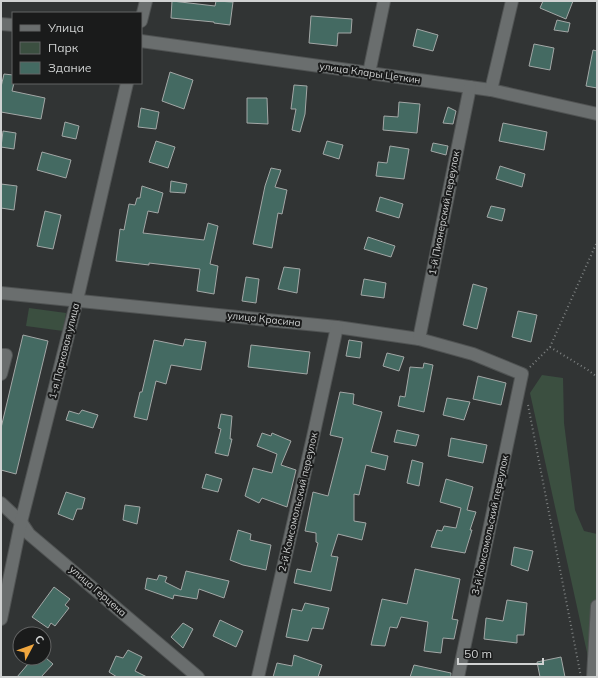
<svg xmlns="http://www.w3.org/2000/svg" width="598" height="678" font-family="Mulish,sans-serif">
	<style>
		.green { fill: #3b4f40 }
		.building { fill: #446a62; stroke: #a3a7a6 }
		.lines { fill: none; stroke-linecap: round; stroke-linejoin: round }
		.minor-casing { stroke: #505353; stroke-width: 14 }
		.path { stroke: #7d8080; stroke-width: 2; stroke-dasharray: 1 3; stroke-linecap: butt }
		.minor { stroke: #6a6e6e; stroke-width: 12 }
		.labels { text-anchor: middle; dominant-baseline: central; stroke-width: 4; stroke-linejoin: round; paint-order: stroke }
		.street-label { font-size: 10px; fill: #d0d2d2; stroke: #1a1b1b }
	</style>
	<rect width="100%" height="100%" fill="#313434"/>
	<g class="green">
		<path d="M29 308 66 313 63 331 26 326Z"/>
		<path d="M542 375 563 378 564 423 575 510 584 531 597 534V677L590 666 530 393Z"/>
	</g>
	<g class="building">
		<path d="M172 1 215 6 216 1 233 2 230 25 214 23V22L171 18Z"/>
		<path d="M543 1H573L566 19 540 8Z"/>
		<path d="M311 16 352 19 351 33H338L337 46 309 43Z"/>
		<path d="M557 20 570 23 568 32 554 30Z"/>
		<path d="M417 29 438 35 433 51 413 46Z"/>
		<path d="M534 44 554 48 550 70 529 66Z"/>
		<path d="M593 50 597 51V88L586 86Z"/>
		<path d="M170 72 193 80 184 109 162 101Z"/>
		<path d="M4 74 13 75V83H14L12 91 45 98 41 119 1 112V87Z"/>
		<path d="M294 85 307 86 305 114 300 132 292 130 296 109H291Z"/>
		<path d="M247 98H267L268 124 247 123Z"/>
		<path d="M399 102 420 104 417 133 383 130 384 116 398 117Z"/>
		<path d="M448 107 456 111 453 124 443 123Z"/>
		<path d="M141 108 159 112 156 129 138 127Z"/>
		<path d="M65 122 79 126 76 139 62 136Z"/>
		<path d="M503 123 547 132 544 150 499 141Z"/>
		<path d="M3 131 16 133 14 149 1 147Z"/>
		<path d="M156 141 175 147 168 168 149 162Z"/>
		<path d="M327 141 343 145 339 159 323 154Z"/>
		<path d="M433 143 448 146 446 155 431 151Z"/>
		<path d="M390 146 409 149 404 179 376 176 378 162 387 163Z"/>
		<path d="M42 152 71 160 66 178 37 170Z"/>
		<path d="M500 166 525 174 522 187 496 179Z"/>
		<path d="M271 168 281 170 275 187 287 190 282 214 278 213 272 248 253 244 265 186Z"/>
		<path d="M171 181 187 184 185 193 170 192Z"/>
		<path d="M1 184 17 186 14 210 1 208Z"/>
		<path d="M142 186 163 193 158 213 148 211 143 233 204 240 208 223 218 226 210 264 218 266 214 294 197 291 200 269 149 263V265L116 261 120 229 124 230 129 204 135 205 137 198H140Z"/>
		<path d="M380 197 403 204 399 218 376 211Z"/>
		<path d="M491 206 505 209 502 221 487 217Z"/>
		<path d="M45 211 61 215 53 249 37 246Z"/>
		<path d="M368 237 395 246 391 257 364 249Z"/>
		<path d="M284 267 300 269 297 293 278 289Z"/>
		<path d="M246 277 259 279 256 303 242 301Z"/>
		<path d="M364 279 386 283 384 298 361 295Z"/>
		<path d="M473 284 487 288 477 329 463 325Z"/>
		<path d="M518 311 537 315 531 342 512 337Z"/>
		<path d="M23 335 48 341 16 474 1 470V428Z"/>
		<path d="M185 339 206 342 201 370 171 365 166 384 156 381 147 420 134 417 140 392H142L154 340 183 346Z"/>
		<path d="M349 340 362 342 360 358 346 356Z"/>
		<path d="M251 345 310 352 307 374 248 367Z"/>
		<path d="M387 353 404 357 399 371 383 366Z"/>
		<path d="M424 363 433 365 424 412 398 406 400 396 405 397 410 367 423 368Z"/>
		<path d="M478 376 506 383 501 405 473 399Z"/>
		<path d="M340 392 354 394 353 404 382 412 371 452 388 456 385 470 366 465 359 495 354 494V521L366 523 362 540 338 534 331 556 338 557 331 591 294 583 297 569 311 572 318 543 316 542V533L305 531 313 492 328 496 343 438 330 435Z"/>
		<path d="M447 398 470 402 464 420 443 415Z"/>
		<path d="M82 410 98 415 93 428 66 420 69 411 79 414Z"/>
		<path d="M221 414 232 416 230 439H232L228 456 215 453 221 429 218 428Z"/>
		<path d="M397 430 419 435 416 446 394 442Z"/>
		<path d="M262 433 271 436 272 433 291 441 281 465 296 470 287 507 262 498 259 503 245 496 253 468 272 473 277 454 257 446Z"/>
		<path d="M451 438 487 445 483 463 448 456Z"/>
		<path d="M412 460 423 463 419 486 407 483Z"/>
		<path d="M206 474 222 479 218 492 202 488Z"/>
		<path d="M446 479 473 487 467 510 476 512 470 530H472L465 553 431 547 437 530 442 531 444 526 456 528 461 508 440 502Z"/>
		<path d="M66 492 85 498 82 509H77L73 520 58 514Z"/>
		<path d="M125 505 140 507 137 524 123 520Z"/>
		<path d="M238 530 251 534 250 540 271 545 266 570 243 565 230 560Z"/>
		<path d="M514 547 533 551 528 571 511 565Z"/>
		<path d="M415 569 460 579 452 619 458 620 454 639 443 638 441 653 424 651 428 622 401 617 397 628 390 627 385 646 371 645 382 599 407 604Z"/>
		<path d="M186 571 229 581 224 598 199 589 197 599 174 595 173 599 145 589 147 578 157 580 159 575 167 577 165 582 181 590Z"/>
		<path d="M54 587 70 599 65 605 69 608 55 626 51 623 48 628 32 617Z"/>
		<path d="M507 600 527 603 524 635H517V643L484 639 486 618 503 621Z"/>
		<path d="M305 603 329 608 323 629 312 628 308 641 286 637 292 609 302 611Z"/>
		<path d="M220 620 243 631 236 647 213 636Z"/>
		<path d="M183 623 193 629 183 648 171 637Z"/>
		<path d="M128 650 142 657 135 671 147 677H117L109 672 116 656 123 658Z"/>
		<path d="M294 655 322 665 318 677H273L277 663 292 666Z"/>
		<path d="M561 657 565 677H540L537 662Z"/>
		<path d="M33 658H46L53 664 41 677H17Z"/>
		<path d="M414 665 451 673V677H410Z"/>
	</g>
	<g class="lines">
		<g class="minor-casing">
			<g id="minor">
				<path d="M141 21 146 1"/>
				<path d="M1 24 13 25"/>
				<path d="M141 41 491 90 597 114"/>
				<path d="M369 73 384 1"/>
				<path d="M491 90 512 1"/>
				<path d="M1 293 337 327 419 339 473 354 522 374 458 677"/>
				<path d="M419 339 470 87"/>
				<path d="M1 355H6L1 374"/>
				<path d="M1 503 21 522 29 534 198 677"/>
				<path d="M1 619 21 522 77 300 127 83"/>
				<path d="M258 677 313 437 337 327"/>
				<path d="M593 677 597 606"/>
			</g>
		</g>
		<g class="path">
			<path d="M550 347 588 370 597 377"/>
			<path d="M530 367 550 347 597 242"/>
			<path d="M528 405 581 677"/>
		</g>
		<use href="#minor" class="minor"/>
	</g>
	<g class="labels">
		<g class="street-label">
			<text transform="translate(370 73) rotate(8)">улица Клары Цеткин</text>
			<text transform="translate(444 213) rotate(-79)">1-й Пионерский переулок</text>
			<text transform="translate(264 319) rotate(6)">улица Красина</text>
			<text transform="translate(64 351) rotate(-76)">1-я Парковая улица</text>
			<text transform="translate(298 502) rotate(-77)">2-й Комсомольский переулок</text>
			<text transform="translate(490 525) rotate(-78)">3-й Комсомольский переулок</text>
			<text transform="translate(98 591) rotate(41)">улица Герцена</text>
		</g>
	</g>
	<rect width="598" height="678" fill="none" stroke="#d0d2d2" stroke-width="4"/>
	<rect x="12" y="12" width="130" height="72" fill="#1a1b1b" stroke="#636464"/>
	<rect x="20" y="25" width="20" height="6" fill="#6a6e6e" stroke="#636464"/>
	<text x="48" y="32" font-size="12" fill="#d0d2d2">Улица</text>
	<rect x="20" y="42" width="20" height="12" fill="#3b4f40" stroke="#636464"/>
	<text x="48" y="52" font-size="12" fill="#d0d2d2">Парк</text>
	<rect x="20" y="62" width="20" height="12" fill="#446a62" stroke="#636464"/>
	<text x="48" y="72" font-size="12" fill="#d0d2d2">Здание</text>
	<g transform="translate(32 646) rotate(49)"><circle r="19" fill="#1a1b1b" stroke="#636464"/>
	<path d="M0-3L7 15L0 10L-7 15Z" fill="#f0a63e"/>
	<text y="-6" font-size="11" font-weight="bold" text-anchor="middle" fill="#d0d2d2">С</text>
	</g>
	<path d="M458 658v6h85v-6" fill="none" stroke="#d0d2d2" stroke-width="2"/>
	<text x="464" y="658" font-size="12" fill="#d0d2d2" stroke="#1a1b1b" stroke-width="3" paint-order="stroke">50 m</text>
</svg>
